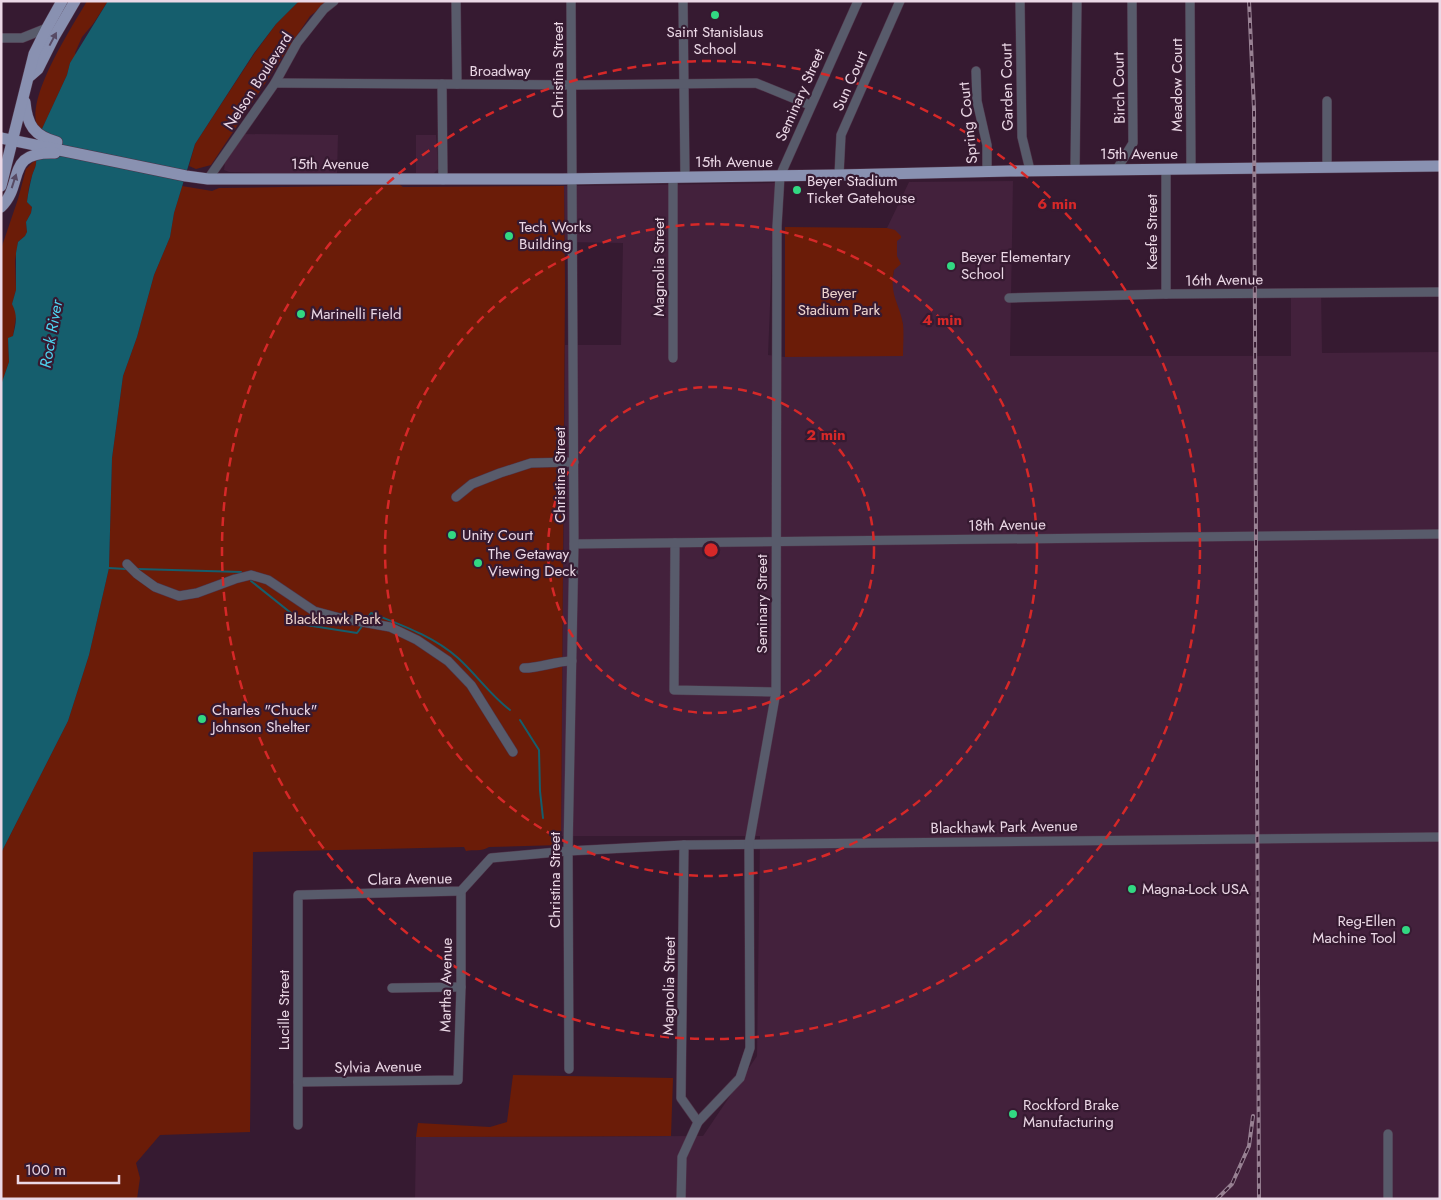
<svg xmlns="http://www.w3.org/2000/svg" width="1441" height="1200" font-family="Jost,sans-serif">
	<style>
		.built { fill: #43213c }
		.green { fill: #6b1c08 }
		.water { fill: #155e6d }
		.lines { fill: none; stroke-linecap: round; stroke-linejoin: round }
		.stream { stroke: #155e6d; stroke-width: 2 }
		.minor-casing { stroke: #4f354a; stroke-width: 10 }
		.major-casing { stroke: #4f354a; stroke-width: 12 }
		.minor { stroke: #585b6b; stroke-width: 9 }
		.major { stroke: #8991b1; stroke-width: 11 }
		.rail-casing { stroke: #988193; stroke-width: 4 }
		.rail { stroke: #361a31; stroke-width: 2; stroke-dasharray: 5.5; stroke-linecap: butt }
		.oneway { fill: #574a64 }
		.ring { fill: none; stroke: #d62828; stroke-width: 2.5; stroke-dasharray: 9 6 }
		.poi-dot { fill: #32d882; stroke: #361a31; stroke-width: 2 }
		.labels { text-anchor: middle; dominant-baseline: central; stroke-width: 4.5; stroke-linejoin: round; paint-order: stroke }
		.poi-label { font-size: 15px; fill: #ebd8e6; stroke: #361a31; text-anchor: start }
		.street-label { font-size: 15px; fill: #ebd8e6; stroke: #361a31 }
		.park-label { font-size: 15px; fill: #efd6cf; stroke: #361a31 }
		.water-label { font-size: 16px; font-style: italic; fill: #4ed3ef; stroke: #361a31 }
		.centre { fill: #d62828; stroke: #361a31; stroke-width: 2.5 }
		.ring-label { font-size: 15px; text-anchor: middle; font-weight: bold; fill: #d62828; stroke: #361a31; stroke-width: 4.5; stroke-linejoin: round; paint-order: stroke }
	</style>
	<rect width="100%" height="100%" fill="#361a31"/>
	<g class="built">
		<path d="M243 134 338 135 337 175 229 172 224 170 225 163Z"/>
		<path d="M416 135H436L438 169 433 174H416Z"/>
		<path d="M1013 181 1010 356H1291V288H1321L1322 353 1440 352V1199H415L416 1137 703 1136 757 1056 760 836H561L565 345H621L623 243 565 242V283L564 186 775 183 768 355 785 357 903 324 892 292V281L894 270 887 228 909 182Z"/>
	</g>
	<g class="green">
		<path d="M87 1H108L93 24 82 37 75 53 76 55 70 63 67 75 41 131C18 108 74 24 87 1Z"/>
		<path d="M299 1H330L310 16 211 165 196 169 189 166 195 144 254 54 276 24Z"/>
		<path d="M36 159C37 166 34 169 32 176 29 184 28 193 27 202L32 207 31 213 26 222 27 232 25 236 18 242 15 261 16 290 12 304 17 311 13 336 8 339 9 362 1 385V249L18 199 26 169Z"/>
		<path d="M400 185 403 187 564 186 565 283 561 845 489 847C481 852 474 849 466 851L464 847 253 852 250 1132 160 1135 136 1163 140 1178 137 1199H1V853L68 721 89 655 109 568 112 458 123 376 137 337 154 275 170 237 174 213 182 186 212 191 219 188Z"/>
		<path d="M785 227 887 228 895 230 901 236V238L897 241V256L901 264 894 270C889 295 899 302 903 324 904 334 903 346 903 356L785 357Z"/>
		<path d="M513 1075 673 1078 671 1136 416 1137 418 1123 490 1127 507 1122Z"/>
	</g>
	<path class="water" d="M108 1H299L276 24 254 53 195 144 174 213 170 237 154 275 137 337 123 376 112 458 109 568 89 655 68 721 1 853V385L9 362 8 338 13 336C16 323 18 316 12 304L16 290V253L18 242 25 236 27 232 26 222 31 213 32 207 27 202C28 193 30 184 32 176 34 169 37 166 36 159L41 131 67 75 70 63Z"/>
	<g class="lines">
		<g class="stream">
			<path d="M109 568 126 569"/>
			<path d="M138 569 241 572"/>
			<path d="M251 581 306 625 357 633 363 625"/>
			<path d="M367 619 371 613C401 625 433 636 458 658 476 674 490 695 510 710"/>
			<path d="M520 720 539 750 540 791 543 818"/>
		</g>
		<g class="minor-casing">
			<g id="minor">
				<path d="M456 1 457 84"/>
				<path d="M683 1 685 177"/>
				<path d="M1020 1 1022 137 1030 170"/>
				<path d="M1190 1 1191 169"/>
				<path d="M1 38H22L47 28"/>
				<path d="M976 71 977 101 987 145V171"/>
				<path d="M275 83 578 85 756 83 810 105"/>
				<path d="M442 84 443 180"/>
				<path d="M1327 101V167"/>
				<path d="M1117 169 1133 143 1132 1"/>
				<path d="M1166 169V294"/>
				<path d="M1075 170 1077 1"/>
				<path d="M839 175 841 135 900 1"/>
				<path d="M673 177V358"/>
				<path d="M208 179 275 83 297 43 324 9 334 1"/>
				<path d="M1009 298 1166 294 1440 292"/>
				<path d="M456 497 472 484 500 473 531 463 574 462"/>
				<path d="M675 543 674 690 776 692"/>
				<path d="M574 544 1440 534"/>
				<path d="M127 564 137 574 155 587 179 596 197 593 235 579 251 575 268 580 314 611 340 618 390 627 417 640 448 661 471 685 513 752"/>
				<path d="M524 668C541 668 555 661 572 661"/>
				<path d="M684 845 681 1098 698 1122"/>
				<path d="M392 988 461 987"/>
				<path d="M569 1069 568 851 574 544 571 1"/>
				<path d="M298 1082 458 1080 461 987V891"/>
				<path d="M298 1125V895L461 891 491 858 568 851 684 845 1440 837"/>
				<path d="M1388 1134V1199"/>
				<path d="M681 1199 682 1157 698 1122 740 1078 750 1048 749 844 776 692 777 226 780 176 858 1"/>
			</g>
		</g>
		<g class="major-casing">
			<g id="major">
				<path d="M30 76 38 69 54 37 75 1"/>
				<path d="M25 102C27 125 34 136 57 142"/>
				<path d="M1 138 186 176 208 179H562L839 175 1010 171 1440 166"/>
				<path d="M1 186 34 54 47 28 62 1"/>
				<path d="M1 207C25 184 4 151 55 153"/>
			</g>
		</g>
		<use href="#minor" class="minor"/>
		<use href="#major" class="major"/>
		<g class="rail-casing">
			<g id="rail">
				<path d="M1249 1 1254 109 1259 1199"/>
				<path d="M1217 1199 1232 1184 1249 1146 1253 1116"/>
			</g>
		</g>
		<use href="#rail" class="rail"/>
	</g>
	<defs><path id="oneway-solid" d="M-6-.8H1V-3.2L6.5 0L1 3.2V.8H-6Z" transform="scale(1.25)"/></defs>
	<g class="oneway">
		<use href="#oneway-solid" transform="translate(53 39) rotate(-62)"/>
		<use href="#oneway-solid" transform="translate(14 181) rotate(-72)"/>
	</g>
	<g class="ring">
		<circle cx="711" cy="550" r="163"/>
		<circle cx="711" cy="550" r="326"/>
		<circle cx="711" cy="550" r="489"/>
	</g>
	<g class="poi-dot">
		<circle cx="715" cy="15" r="5"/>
		<circle cx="797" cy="190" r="5"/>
		<circle cx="509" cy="236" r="5"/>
		<circle cx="951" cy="266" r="5"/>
		<circle cx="301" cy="314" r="5"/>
		<circle cx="452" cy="535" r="5"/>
		<circle cx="478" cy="563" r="5"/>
		<circle cx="202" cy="719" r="5"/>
		<circle cx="1132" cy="889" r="5"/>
		<circle cx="1406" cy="930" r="5"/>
		<circle cx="1013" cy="1114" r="5"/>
	</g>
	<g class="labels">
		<g class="poi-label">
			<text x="715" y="32" text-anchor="middle">Saint Stanislaus<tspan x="715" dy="17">School</tspan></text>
			<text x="807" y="181">Beyer Stadium<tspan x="807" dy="17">Ticket Gatehouse</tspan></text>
			<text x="519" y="227">Tech Works<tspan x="519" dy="17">Building</tspan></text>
			<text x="961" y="257">Beyer Elementary<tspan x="961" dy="17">School</tspan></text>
			<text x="311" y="314">Marinelli Field</text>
			<text x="462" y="535">Unity Court</text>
			<text x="488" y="554">The Getaway<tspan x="488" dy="17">Viewing Deck</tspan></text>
			<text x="212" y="710">Charles "Chuck"<tspan x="212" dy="17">Johnson Shelter</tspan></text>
			<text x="1142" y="889">Magna-Lock USA</text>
			<text x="1396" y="921" text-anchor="end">Reg-Ellen<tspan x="1396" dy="17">Machine Tool</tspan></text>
			<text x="1023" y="1105">Rockford Brake<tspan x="1023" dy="17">Manufacturing</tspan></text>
		</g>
		<g class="street-label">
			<text transform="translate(558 70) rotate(-90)">Christina Street</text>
			<text x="500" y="71">Broadway</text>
			<text transform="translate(258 81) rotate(-57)">Nelson Boulevard</text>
			<text transform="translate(850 81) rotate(-66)">Sun Court</text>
			<text transform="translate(1177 85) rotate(-90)">Meadow Court</text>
			<text transform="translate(1007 87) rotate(-91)">Garden Court</text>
			<text transform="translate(1119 88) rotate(-91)">Birch Court</text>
			<text transform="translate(800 95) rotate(-66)">Seminary Street</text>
			<text transform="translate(968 123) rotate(-96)">Spring Court</text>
			<text x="1139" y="154">15th Avenue</text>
			<text x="734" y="162">15th Avenue</text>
			<text x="330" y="164">15th Avenue</text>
			<text transform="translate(1152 232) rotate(-90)">Keefe Street</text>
			<text transform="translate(659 267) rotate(-90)">Magnolia Street</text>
			<text transform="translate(1224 280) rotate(-1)">16th Avenue</text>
			<text transform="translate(560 475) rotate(-90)">Christina Street</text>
			<text transform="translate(1007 525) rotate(-1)">18th Avenue</text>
			<text transform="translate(762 604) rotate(-90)">Seminary Street</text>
			<text transform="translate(1004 827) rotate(-1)">Blackhawk Park Avenue</text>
			<text transform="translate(410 879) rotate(-1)">Clara Avenue</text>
			<text transform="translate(555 880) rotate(-90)">Christina Street</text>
			<text transform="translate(446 985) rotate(-89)">Martha Avenue</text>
			<text transform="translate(669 986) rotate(-89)">Magnolia Street</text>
			<text transform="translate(284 1010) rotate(-90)">Lucille Street</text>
			<text transform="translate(378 1067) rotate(-1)">Sylvia Avenue</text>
		</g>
		<g class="park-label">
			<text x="839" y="293">Beyer<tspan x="839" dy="17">Stadium Park</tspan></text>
			<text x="333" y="619">Blackhawk Park</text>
		</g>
		<g class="water-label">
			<text transform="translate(51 334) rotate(-80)">Rock River</text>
		</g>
	</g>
	<circle cx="711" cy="550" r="8" class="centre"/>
	<g class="ring-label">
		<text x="1057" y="209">6 min</text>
		<text x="942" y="325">4 min</text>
		<text x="826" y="440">2 min</text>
	</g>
	<rect width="1441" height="1200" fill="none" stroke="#ebd8e6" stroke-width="5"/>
	<path d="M18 1175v8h101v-8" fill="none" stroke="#ebd8e6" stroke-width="2.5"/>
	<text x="25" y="1175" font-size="15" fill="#ebd8e6" stroke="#361a31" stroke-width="4" paint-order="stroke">100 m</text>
</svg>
